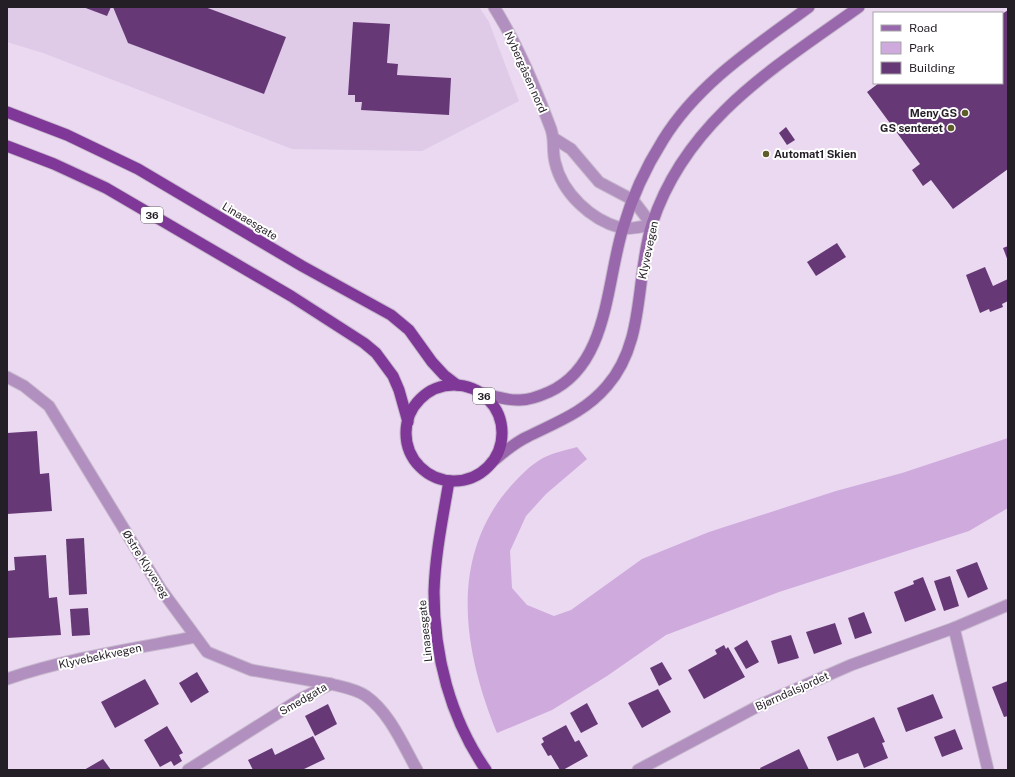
<svg xmlns="http://www.w3.org/2000/svg" width="1015" height="777" font-family="'Public Sans',sans-serif">
	<style>
		.built { fill: #dfcae8 }
		.green { fill: #cfaadd }
		.building { fill: #663976 }
		.lines { fill: none; stroke-linecap: round; stroke-linejoin: round }
		.minor-casing { stroke: #c6b7cc; stroke-width: 13 }
		.secondary-casing { stroke: #c6b7cc; stroke-width: 13 }
		.trunk-casing { stroke: #c6b7cc; stroke-width: 13 }
		.minor { stroke: #b18fbe; stroke-width: 11 }
		.secondary { stroke: #9967ac; stroke-width: 11 }
		.trunk { stroke: #7f3897; stroke-width: 11 }
		.poi-dot { fill: #5e5c28; stroke: #fff; stroke-width: 1.5 }
		.labels { text-anchor: middle; dominant-baseline: central; stroke-width: 4; stroke-linejoin: round; paint-order: stroke }
		.shield { fill: #fff; stroke: #666267; stroke-width: 1 }
		.shield-label { font-size: 10px; font-weight: bold; fill: #241e26 }
		.street-label { font-size: 11px; fill: #241e26; stroke: #fff }
		.poi-label { font-size: 11px; font-weight: bold; fill: #241e26; stroke: #fff; text-anchor: end }
	</style>
	<rect width="100%" height="100%" fill="#ead9f0"/>
	<path class="built" d="M7 7H479L489 22 519 101 422 151 292 149 43 53 7 42Z"/>
	<path class="green" d="M1008 438V508L969 531 779 592 666 635 607 676 552 710 497 733C466 657 449 569 501 498 511 485 528 466 543 458 553 453 566 450 577 447L587 459 546 494 526 516 510 551 512 588 527 605 554 616 571 610 642 559 709 532 836 491 902 473Z"/>
	<g class="building">
		<path d="M83 7H111L107 16Z"/>
		<path d="M113 7H205L286 37 264 94 128 43Z"/>
		<path d="M1008 10V169L953 209 931 180 923 186 912 170 920 164 867 92 879 83H1002V14Z"/>
		<path d="M353 22 390 24 387 63 398 64 397 75 451 78 449 115 361 110 362 102H355V95H348Z"/>
		<path d="M786 127 795 140 787 145 779 133Z"/>
		<path d="M837 243 846 257 816 276 807 262Z"/>
		<path d="M1008 246V261L1003 248Z"/>
		<path d="M985 267 993 286 1008 279V301L1002 304 1003 307 990 312 989 309 980 313 966 275Z"/>
		<path d="M37 431 40 474 49 473 52 511 7 514V433Z"/>
		<path d="M84 538 87 594 69 595 66 539Z"/>
		<path d="M46 555 49 598 57 597 61 635 7 638V571L15 570 14 557Z"/>
		<path d="M977 562 988 589 968 598 956 570Z"/>
		<path d="M950 576 959 606 944 611 934 581Z"/>
		<path d="M923 577 936 610 905 622 894 592 914 584 913 581Z"/>
		<path d="M88 608 90 635 72 636 70 609Z"/>
		<path d="M864 612 872 633 855 639 848 618Z"/>
		<path d="M835 623 842 644 814 654 806 632Z"/>
		<path d="M791 635 799 658 778 664 771 641Z"/>
		<path d="M747 640 759 662 746 669 734 648Z"/>
		<path d="M724 645 726 649 728 647 745 677 704 699 688 670 717 654 715 650Z"/>
		<path d="M662 662 672 679 659 686 650 668Z"/>
		<path d="M197 672 209 692 191 703 179 683Z"/>
		<path d="M145 679 159 704 115 728 101 702Z"/>
		<path d="M1008 681V716L1004 717 992 687Z"/>
		<path d="M658 689 671 712 642 728 628 703Z"/>
		<path d="M933 694 943 718 906 732 897 708Z"/>
		<path d="M587 703 598 724 581 733 570 713Z"/>
		<path d="M328 704 337 724 315 736 305 716Z"/>
		<path d="M874 717 885 742 882 743 888 758 864 768 858 753 837 761 827 737Z"/>
		<path d="M566 725 575 742 579 740 588 756 563 770H560L551 755 548 756 541 744 544 742 542 738Z"/>
		<path d="M167 726 183 753 179 755 182 761 174 766 171 761 160 767 144 740Z"/>
		<path d="M955 729 963 749 942 757 934 737Z"/>
		<path d="M313 736 325 759 302 770H253L248 760 272 748 275 755Z"/>
		<path d="M799 749 809 770H761L760 768Z"/>
		<path d="M103 759 111 770H84Z"/>
	</g>
	<g class="lines">
		<g class="minor-casing">
			<g id="minor">
				<path d="M494 7C518 45 535 87 551 129 555 141 552 150 555 162 562 193 591 220 621 228 630 230 643 226 652 225"/>
				<path d="M555 139 571 149 599 182 633 200 652 225"/>
				<path d="M7 377 24 386 49 406 160 588 207 652 251 670 331 684"/>
				<path d="M954 628 988 770"/>
				<path d="M7 679C68 658 132 649 195 637"/>
				<path d="M188 770 302 698 331 684C343 687 356 689 366 696 390 713 403 745 417 770"/>
				<path d="M638 770 762 704 851 665 954 628 1008 605"/>
			</g>
		</g>
		<g class="secondary-casing">
			<g id="secondary">
				<path d="M482 393C494 396 508 401 520 400 530 400 540 396 549 392 609 365 606 282 623 228 632 197 646 167 663 140 698 83 756 46 809 7"/>
				<path d="M492 462C503 453 514 443 527 437 557 422 585 412 607 386 646 342 635 277 652 224 686 120 775 67 859 7"/>
			</g>
		</g>
		<g class="trunk-casing">
			<g id="trunk">
				<path d="M7 112 67 135 138 169 302 266 391 315 409 330 432 362 444 375 457 385"/>
				<path d="M7 146 54 164 106 188 291 296 364 343 376 353 393 376 399 390 408 422"/>
				<circle cx="454" cy="433" r="48"/>
				<path d="M449 481C443 517 435 555 434 592 434 655 450 718 486 770"/>
			</g>
		</g>
		<use href="#minor" class="minor"/>
		<use href="#secondary" class="secondary"/>
		<use href="#trunk" class="trunk"/>
	</g>
	<g class="poi-dot">
		<circle cx="965" cy="113" r="4"/>
		<circle cx="951" cy="128" r="4"/>
		<circle cx="766" cy="154" r="4"/>
	</g>
	<g class="labels">
		<g class="shield">
			<rect x="141" y="207" width="22" height="16" rx="3"/>
			<rect x="473" y="388" width="22" height="16" rx="3"/>
		</g>
		<g class="shield-label">
			<text x="152" y="215">36</text>
			<text x="484" y="396">36</text>
		</g>
		<g class="street-label">
			<text transform="translate(526 72) rotate(66)">Nybergåsen nord</text>
			<text transform="translate(250 221) rotate(31)">Linaaesgate</text>
			<text transform="translate(648 250) rotate(-78)">Klyvevegen</text>
			<text transform="translate(146 564) rotate(58)">Østre Klyveveg</text>
			<text transform="translate(425 631) rotate(-96)">Linaaesgate</text>
			<text transform="translate(100 656) rotate(-12)">Klyvebekkvegen</text>
			<text transform="translate(792 691) rotate(-24)">Bjørndalsjordet</text>
			<text transform="translate(303 699) rotate(-30)">Smedgata</text>
		</g>
		<g class="poi-label">
			<text x="957" y="113">Meny GS</text>
			<text x="943" y="128">GS senteret</text>
			<text x="774" y="154" text-anchor="start">Automat1 Skien</text>
		</g>
	</g>
	<rect width="1015" height="777" fill="none" stroke="#241e26" stroke-width="16"/>
	<rect x="873" y="12" width="130" height="72" fill="#ffffff" stroke="#a7a5a8"/>
	<rect x="881" y="25" width="20" height="6" fill="#9967ac" stroke="#a7a5a8"/>
	<text x="909" y="32" font-size="12" fill="#241e26">Road</text>
	<rect x="881" y="42" width="20" height="12" fill="#cfaadd" stroke="#a7a5a8"/>
	<text x="909" y="52" font-size="12" fill="#241e26">Park</text>
	<rect x="881" y="62" width="20" height="12" fill="#663976" stroke="#a7a5a8"/>
	<text x="909" y="72" font-size="12" fill="#241e26">Building</text>
</svg>
